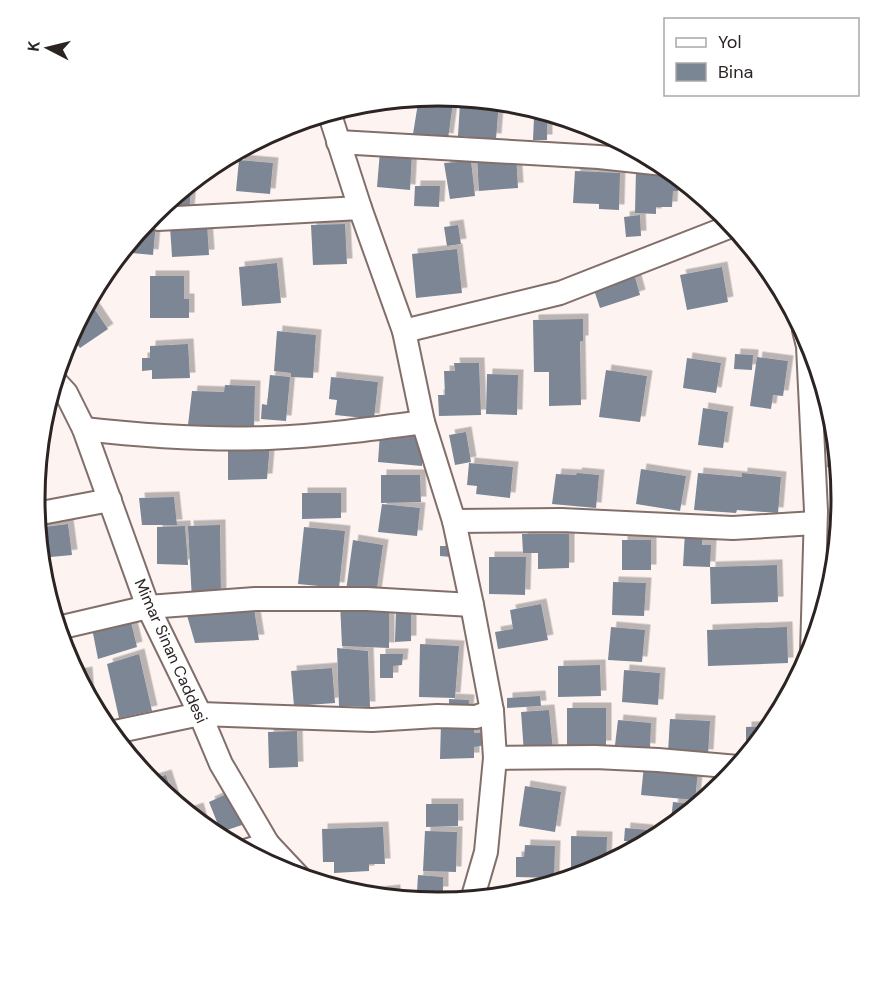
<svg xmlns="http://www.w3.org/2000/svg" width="877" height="998" font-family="'DM Sans',sans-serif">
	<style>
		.building { fill: #7b8695; filter: url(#shadow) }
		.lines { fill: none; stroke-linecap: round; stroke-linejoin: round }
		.minor-casing { stroke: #826f6a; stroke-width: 26 }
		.minor { stroke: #fff; stroke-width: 22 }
		.labels { text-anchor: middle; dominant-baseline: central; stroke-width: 4.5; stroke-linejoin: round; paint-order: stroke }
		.street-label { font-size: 16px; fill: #2c2422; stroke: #fff }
		.rim { fill: none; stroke: #2c2422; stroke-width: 3 }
	</style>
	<defs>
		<filter id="shadow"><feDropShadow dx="5.5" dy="-5.5" stdDeviation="0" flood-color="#0004"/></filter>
	</defs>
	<rect width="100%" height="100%" fill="#fdf4f2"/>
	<g class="building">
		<path d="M419 97 453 102 448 139 413 134Z"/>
		<path d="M472 98 499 101 496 139 458 136 460 103 472 104Z"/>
		<path d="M534 118H547V140H533Z"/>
		<path d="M598 128 600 129 618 139 597 137Z"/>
		<path d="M380 151 412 153 410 190 377 187Z"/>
		<path d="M516 155 518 188 479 191 477 158Z"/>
		<path d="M239 160 273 163 270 194 236 191Z"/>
		<path d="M471 161 475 196 450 199 444 163Z"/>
		<path d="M636 169 672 171 679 176 678 191H673L672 207H656V214L635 213Z"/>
		<path d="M575 171 620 173 619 210 599 209V204L573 203Z"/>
		<path d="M415 186H440L439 207 414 206Z"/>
		<path d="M183 188 191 189 189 212 157 210Z"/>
		<path d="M640 215 641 236 626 237 624 217Z"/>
		<path d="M146 221 156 222 153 255 121 252Z"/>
		<path d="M207 224 209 255 172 257 170 226Z"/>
		<path d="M345 224 347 264 313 265 311 225Z"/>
		<path d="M458 225 461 244 447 246 444 227Z"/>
		<path d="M457 249 462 293 416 298 412 254Z"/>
		<path d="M277 263 281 303 242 306 239 267Z"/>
		<path d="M722 267 728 302 687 310 680 275Z"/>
		<path d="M150 276H184V299H189V318H150Z"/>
		<path d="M635 277 640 295 600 308 594 290Z"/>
		<path d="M91 304 108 329 80 348 70 335 85 308Z"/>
		<path d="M583 319V341H580L581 405 549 406V372H534L533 320Z"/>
		<path d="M277 331 316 335 313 378 291 377V373L274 371Z"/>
		<path d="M188 344 190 378 152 379V370L142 371V358H150V346Z"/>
		<path d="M735 354 753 355 752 370 734 369Z"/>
		<path d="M757 357 788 361 783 396 773 395 771 409 750 406Z"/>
		<path d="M687 358 721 363 716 393 683 388Z"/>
		<path d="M454 363H479L481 415 439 416 438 395H445L444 371H455Z"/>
		<path d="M606 370 647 376 640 422 599 417Z"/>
		<path d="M487 374 518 375 517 415 486 414Z"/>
		<path d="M270 375 290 377 286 421 261 419 262 404 267 405Z"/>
		<path d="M331 377 378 382 374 419 335 415 337 400 329 399Z"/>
		<path d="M225 385 255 386 254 427 188 425 192 391 224 392Z"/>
		<path d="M703 408 728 412 723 448 698 445Z"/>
		<path d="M466 432 471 462 455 465 449 435Z"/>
		<path d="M380 433 424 437 422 466 378 462Z"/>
		<path d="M829 437H836L839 468 827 467Z"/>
		<path d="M228 443H270L267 479 228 480Z"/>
		<path d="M469 463 513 467 510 498 476 494 477 486 467 485Z"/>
		<path d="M641 469 686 476 680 511 636 504Z"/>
		<path d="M577 473 599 475 596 508 552 504 556 474 576 475Z"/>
		<path d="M698 473 742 477V473L781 477 778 513 737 510 736 513 694 510Z"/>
		<path d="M381 475H420L421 502 381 503Z"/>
		<path d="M302 493H341V518L302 519Z"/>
		<path d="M174 497 177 525H142L139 498Z"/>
		<path d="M382 504 420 508 417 536 378 532Z"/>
		<path d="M68 524 72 555 40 558 37 528Z"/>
		<path d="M220 525 221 599 192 600 188 526Z"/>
		<path d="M185 526 188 565 157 564V527Z"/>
		<path d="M304 527 345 531 339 588 298 584Z"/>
		<path d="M685 532 703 533 702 545H711L710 567 683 566Z"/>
		<path d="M522 534H569V568L538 569V553H523Z"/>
		<path d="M353 540 383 545 376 595 346 591Z"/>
		<rect x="622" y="540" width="29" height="30"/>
		<path d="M440 546H452L451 557 440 556Z"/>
		<path d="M489 557H526L525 595 489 594Z"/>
		<path d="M777 565 778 602 711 604 710 567Z"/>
		<path d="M613 582 646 583 644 616 612 615Z"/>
		<path d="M340 602H389V648L342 646Z"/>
		<path d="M541 604 548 640 498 649 495 632 513 629 510 610Z"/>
		<path d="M396 608 411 609V641L395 642Z"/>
		<path d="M254 609 259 640 195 643 186 612Z"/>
		<path d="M129 614 137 647 98 659 91 623Z"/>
		<path d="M611 627 645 630 642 662 608 660Z"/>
		<path d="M787 627 788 663 708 666 707 630Z"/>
		<path d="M420 644 459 646 455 698 419 697Z"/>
		<path d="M337 648 368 651 370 707 339 706Z"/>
		<path d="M139 654 152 711 119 718 107 664Z"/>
		<path d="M380 654H403L402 665 393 666V678H380Z"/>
		<path d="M600 665 601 696 558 697V666Z"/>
		<path d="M332 668 335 703 294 706 291 671Z"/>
		<path d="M624 670 660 673 658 705 622 702Z"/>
		<path d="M87 672 89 699 76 674Z"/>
		<path d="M540 696 541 706 507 708V698Z"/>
		<path d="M449 699 469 700 468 712 449 711Z"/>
		<rect x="567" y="708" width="39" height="38"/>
		<path d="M549 710 553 750 524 753 521 712Z"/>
		<path d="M670 719 710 721 708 755 668 752Z"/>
		<path d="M474 720V733H482L481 746 474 747V758L440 759 441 722Z"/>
		<path d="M618 720 651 723 650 749 615 745Z"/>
		<path d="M772 726 752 750 746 758V727Z"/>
		<path d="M297 731 298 767 269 768 268 732Z"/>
		<path d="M644 765 698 771 695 800 641 795Z"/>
		<path d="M166 775 175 802 149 780Z"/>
		<path d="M525 786 561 792 555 832 519 826Z"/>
		<path d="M231 792 245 824 221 832 209 802Z"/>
		<path d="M673 802 700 805 670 829Z"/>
		<path d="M426 804H458V826L426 827Z"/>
		<path d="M198 808 203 826 186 812Z"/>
		<path d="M383 827 385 864H369V871L334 873V862H323L322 829Z"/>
		<path d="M625 828 648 830 647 843 624 841Z"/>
		<path d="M425 831 457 832 456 872 423 871Z"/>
		<path d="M571 836 607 837 606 865 593 872 571 879Z"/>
		<path d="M525 845 555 846 554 878 516 877V857H524Z"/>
		<path d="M418 875 443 877V892H417Z"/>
		<path d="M395 890V899L358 895V894Z"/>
		<path d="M434 895V903L402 899V896Z"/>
	</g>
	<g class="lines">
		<g class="minor-casing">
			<g id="minor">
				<path d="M329 112 360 208 404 331 423 422 454 521 472 605 492 711 495 758 486 852 472 900"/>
				<path d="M338 142 599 157 664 164"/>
				<path d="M158 219 360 208"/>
				<path d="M804 330 808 346 816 511 812 653"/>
				<path d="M404 331 560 293 734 225"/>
				<path d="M54 380 66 393 84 429 148 607 200 714 221 764 268 844 299 877"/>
				<path d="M84 429C145 436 206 440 268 438 320 436 372 429 423 422"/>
				<path d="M36 514 110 500"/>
				<path d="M454 521 561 520 733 528 815 523"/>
				<path d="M58 628 148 607 255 599H367L472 605"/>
				<path d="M110 733 200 714 372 720 437 716 476 717 492 711"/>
				<path d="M495 758 595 757 658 760 738 767"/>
				<path d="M245 851 268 844"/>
			</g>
		</g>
		<use href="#minor" class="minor"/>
	</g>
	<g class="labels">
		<g class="street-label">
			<text transform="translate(171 651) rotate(66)">Mimar Sinan Caddesi</text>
		</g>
	</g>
	<path d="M0 0H877V998H0ZM45 499a393 393 0 1 1 786 0a393 393 0 1 1-786 0Z" fill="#fff" fill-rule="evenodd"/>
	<path class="rim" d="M45 499a393 393 0 1 1 786 0a393 393 0 1 1-786 0Z"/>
	<rect x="664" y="18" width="195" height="78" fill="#ffffff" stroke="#aba7a7" stroke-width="1.5"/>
	<rect x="676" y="38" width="30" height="9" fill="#ffffff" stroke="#aba7a7" stroke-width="1.5"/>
	<text x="718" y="48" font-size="18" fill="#2c2422">Yol</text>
	<rect x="676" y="63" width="30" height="18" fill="#7b8695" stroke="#aba7a7" stroke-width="1.5"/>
	<text x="718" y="78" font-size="18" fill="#2c2422">Bina</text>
	<g transform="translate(48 48) rotate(277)" stroke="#ffffff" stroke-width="4.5" paint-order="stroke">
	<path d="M0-4.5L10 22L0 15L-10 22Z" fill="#2c2422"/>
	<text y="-9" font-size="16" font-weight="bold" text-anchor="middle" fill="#2c2422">K</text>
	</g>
</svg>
